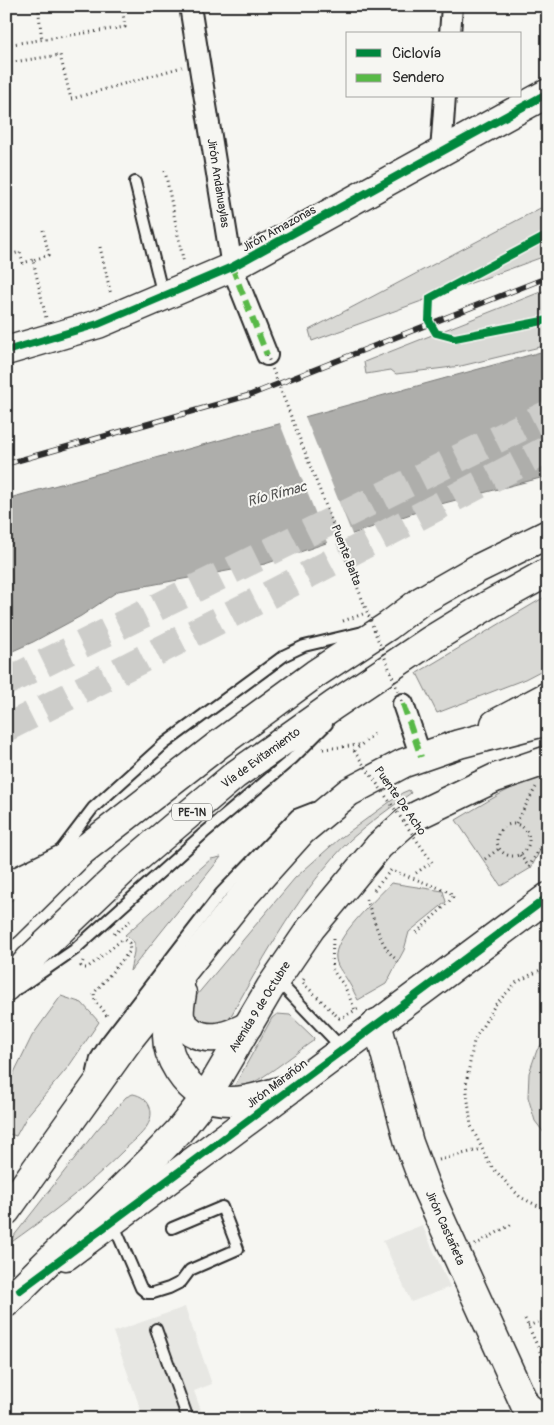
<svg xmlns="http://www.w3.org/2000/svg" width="554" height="1425" font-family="Pangolin,sans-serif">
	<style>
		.built { fill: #e7e7e3 }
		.green { fill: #d9d9d5; stroke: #828280 }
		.water { fill: #aeaeab; stroke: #7a7a78 }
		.pier { fill: #f6f6f2 }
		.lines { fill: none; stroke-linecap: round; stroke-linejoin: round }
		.highway-tunnel { stroke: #cdcdca; stroke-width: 28; stroke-dasharray: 28 14; stroke-linecap: butt }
		.lane-casing { stroke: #2b2b2b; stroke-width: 14 }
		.street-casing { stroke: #2b2b2b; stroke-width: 24 }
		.secondary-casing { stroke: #2b2b2b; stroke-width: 31 }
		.primary-casing { stroke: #2b2b2b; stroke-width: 31 }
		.highway-casing { stroke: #2b2b2b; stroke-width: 31 }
		.path { stroke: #2b2b2b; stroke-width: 3; stroke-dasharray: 1 4; stroke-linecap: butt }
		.lane { stroke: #f6f6f2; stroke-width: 10 }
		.street { stroke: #f6f6f2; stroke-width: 20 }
		.secondary { stroke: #f6f6f2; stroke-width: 28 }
		.primary { stroke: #f6f6f2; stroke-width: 28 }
		.highway { stroke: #f6f6f2; stroke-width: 28 }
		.rail-casing { stroke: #2b2b2b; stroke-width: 5.5 }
		.rail { stroke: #f6f6f2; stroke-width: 4; stroke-dasharray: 11; stroke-linecap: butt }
		.path-bridge { stroke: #2b2b2b; stroke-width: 3; stroke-dasharray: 1 4; stroke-linecap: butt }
		.quiet { stroke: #58b947; stroke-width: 6; stroke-dasharray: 12 6; stroke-linecap: butt }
		.cycleway-casing { stroke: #f6f6f2; stroke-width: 11 }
		.cycleway { stroke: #00873e; stroke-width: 8 }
		.labels { text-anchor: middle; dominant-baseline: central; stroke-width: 4; stroke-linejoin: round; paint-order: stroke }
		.shield { fill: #f6f6f2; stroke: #686867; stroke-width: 1 }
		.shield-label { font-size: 11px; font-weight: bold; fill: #2b2b2b }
		.street-label { font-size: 12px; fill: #2b2b2b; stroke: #f6f6f2 }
		.water-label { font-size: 14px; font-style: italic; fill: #525251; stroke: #f6f6f2 }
	</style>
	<rect width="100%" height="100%" fill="#f6f6f2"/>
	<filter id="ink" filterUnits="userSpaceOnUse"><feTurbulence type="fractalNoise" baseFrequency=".02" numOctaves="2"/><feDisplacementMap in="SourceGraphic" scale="10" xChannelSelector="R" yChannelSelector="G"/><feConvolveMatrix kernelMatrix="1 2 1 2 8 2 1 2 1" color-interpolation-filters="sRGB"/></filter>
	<g filter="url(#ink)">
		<g class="built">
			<path d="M422 1225 450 1287 411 1302 383 1241Z"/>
			<path d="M185 1307 212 1384 194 1391 204 1419H144L113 1332Z"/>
		</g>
		<g class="green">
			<path d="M548 204V255L312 341 309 330Z"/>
			<path d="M548 289V345L461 366 396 374 391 370 366 374 364 362Z"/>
			<path d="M548 595V667L525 679 437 713 417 673Z"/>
			<path d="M548 773V835L531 868 501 886 456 820C485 803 515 783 548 773Z"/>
			<path d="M409 790 411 793C390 808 369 823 350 840 302 888 265 955 232 1014L224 1023 214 1027 195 1019 194 1011 196 996 295 878 339 839 402 793Z"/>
			<path d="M221 857 130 971 134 952V942L125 935 211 859Z"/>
			<path d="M391 883 443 891 446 902 409 932 404 950 386 984 358 1000C355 994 352 988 349 983 345 975 337 968 336 959 332 938 377 899 391 883Z"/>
			<path d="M61 996 82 1003 99 1022 69 1066 27 1116 16 1136 6 1133V1089L32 1036Z"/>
			<path d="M277 1014 290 1015 314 1038 313 1041C298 1051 253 1088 237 1089L235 1085 272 1018Z"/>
			<path d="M548 1037V1138L535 1121 528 1097 529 1073 537 1050Z"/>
			<path d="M133 1094C149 1097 156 1112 147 1126 142 1135 131 1143 123 1151 87 1187 47 1217 6 1246L96 1131 126 1097Z"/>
		</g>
		<path class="water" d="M548 350V476L437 505 265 564 118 591 81 616 33 642 6 654V499Z"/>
		<path class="pier" d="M304 414 353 537 328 545 279 421Z"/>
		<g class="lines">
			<g class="highway-tunnel">
				<path d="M6 682 548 414"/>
				<path d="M6 728 265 597 548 449"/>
			</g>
			<g class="lane-casing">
				<g id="lane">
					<path d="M135 182 163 296"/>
					<path d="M58 854 93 808 164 744 285 655 304 646 363 632"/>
					<path d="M277 980 343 1049"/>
					<path d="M19 988 74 950 204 833 292 759 327 724"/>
					<path d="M92 1076 96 1058 106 1042 221 893 296 815 314 808"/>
					<path d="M113 1223 141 1288 147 1293H153L169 1288 181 1282 190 1270 238 1249 222 1207 172 1228"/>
					<path d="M156 1329 188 1419"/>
				</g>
			</g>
			<g class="street-casing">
				<g id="street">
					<path d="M190 6 232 267 267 355"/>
					<path d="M450 34 452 6"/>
					<path d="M441 152 445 96"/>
					<path d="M403 704 421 757"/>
				</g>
			</g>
			<g class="secondary-casing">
				<g id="secondary">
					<path d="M6 351 98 324 232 267 548 93"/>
					<path d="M377 1023 409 1143 424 1183 525 1405 542 1419"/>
					<path d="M66 1256 548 897"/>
				</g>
			</g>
			<g class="primary-casing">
				<g id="primary">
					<path d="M495 724 548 696"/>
					<path d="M180 984C175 1001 167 1018 167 1036 167 1059 185 1085 204 1096 211 1100 223 1101 231 1101 251 1101 271 1093 290 1088"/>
					<path d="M182 993C181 1001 178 1012 181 1020 183 1024 188 1029 192 1032 211 1043 230 1035 248 1026"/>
					<path d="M6 1211 130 1038 240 900 302 831 349 792 404 763 459 744 548 721"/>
					<path d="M6 1303 153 1158 179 1131 206 1097 270 988 311 928 379 846 407 821 420 814 495 778 548 760"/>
				</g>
			</g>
			<g class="highway-casing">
				<g id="highway">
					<path d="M6 887 67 857"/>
					<path d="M6 926 82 851 218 745 315 674 388 626 421 601 477 569 548 534"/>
					<path d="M6 987 29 960 130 864 235 775 334 705 431 640 490 604 548 572"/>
					<path d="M6 1297 20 1290"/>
				</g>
			</g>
			<g class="path">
				<path d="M38 6 42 40"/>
				<path d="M6 45 125 27 122 6"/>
				<path d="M6 63 60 55 71 99 182 67"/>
				<path d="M165 171 184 264"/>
				<path d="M43 230 49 255 33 260 46 318"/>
				<path d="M100 247 111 295"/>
				<path d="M6 256 20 252 23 263 33 260"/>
				<path d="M343 621 363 614"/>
				<path d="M323 749 359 745"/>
				<path d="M354 751 375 733"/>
				<path d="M516 823 536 787"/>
				<circle cx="513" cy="840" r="16"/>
				<path d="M520 855 529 867 548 833"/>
				<path d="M485 859 500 848"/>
				<path d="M416 873 432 862"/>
				<path d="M374 890 391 870 450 892 453 897 448 903 414 935"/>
				<path d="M366 899C376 922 379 946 399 962"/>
				<path d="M114 934 130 921"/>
				<path d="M333 939 332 968 336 975 344 985 355 1010"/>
				<path d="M83 961 81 966 84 968H87L123 939 129 943 130 951 94 993 95 1002 102 1008 108 1018"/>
				<path d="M548 966 517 982 495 1005 474 1041 466 1084 471 1126 490 1165 520 1197 548 1211"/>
				<path d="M304 979 302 982 339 1018 345 1016 361 1007"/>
				<path d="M439 1160 482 1149"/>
				<path d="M475 1245 514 1223"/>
				<path d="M525 1319 548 1369"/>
				<path d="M528 1326 548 1318"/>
			</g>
			<use href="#lane" class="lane"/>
			<use href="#street" class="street"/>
			<use href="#secondary" class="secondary"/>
			<use href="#primary" class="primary"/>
			<use href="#highway" class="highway"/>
			<g class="rail-casing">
				<path id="rail" d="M6 464 250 395 548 277"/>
			</g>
			<use href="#rail" class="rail"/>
			<g class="path-bridge">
				<path d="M267 355 403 704"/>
				<path d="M354 751 432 862"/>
			</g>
			<g class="quiet">
				<path d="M232 267 267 355"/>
				<path d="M403 704 421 757"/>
			</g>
			<g class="cycleway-casing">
				<g id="cycleway">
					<path d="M548 235 430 298 429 321 436 333 455 338 548 320"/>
					<path d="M6 351 98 324 232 267 548 93"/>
					<path d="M20 1290 548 897"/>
				</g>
			</g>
			<use href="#cycleway" class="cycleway"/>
		</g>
	</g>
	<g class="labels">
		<rect class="shield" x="172" y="803.5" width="40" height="17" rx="4"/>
		<g class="shield-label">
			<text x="192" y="812">PE-1N</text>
		</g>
		<g class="street-label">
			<text transform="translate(218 183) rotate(81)">Jirón Andahuaylas</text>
			<text transform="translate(279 229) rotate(-29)">Jirón Amazonas</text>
			<text transform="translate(346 555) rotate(69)">Puente Balta</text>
			<text transform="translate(261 758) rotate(-36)">Vía de Evitamiento</text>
			<text transform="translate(400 801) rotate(55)">Puente De Acho</text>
			<text transform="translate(260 1007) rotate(-58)">Avenida 9 de Octubre</text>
			<text transform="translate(277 1084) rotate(-37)">Jirón Marañón</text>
			<text transform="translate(445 1228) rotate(66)">Jirón Castañeta</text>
		</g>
		<g class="water-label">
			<text transform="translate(277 494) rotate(-15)">Río Rímac</text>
		</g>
	</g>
	<rect width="554" height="1425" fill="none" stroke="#f6f6f2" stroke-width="25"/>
	<rect x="12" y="12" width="529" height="1400" fill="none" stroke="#2b2b2b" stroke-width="2" filter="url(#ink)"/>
	<rect x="346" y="32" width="175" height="65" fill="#f6f6f2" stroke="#a5a5a2"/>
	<rect x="356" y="49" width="25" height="8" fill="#00873e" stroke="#a5a5a2"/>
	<text x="392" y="58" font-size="15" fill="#2b2b2b">Ciclovía</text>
	<rect x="356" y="74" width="25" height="8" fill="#58b947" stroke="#a5a5a2"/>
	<text x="392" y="82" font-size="15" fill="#2b2b2b">Sendero</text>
</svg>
